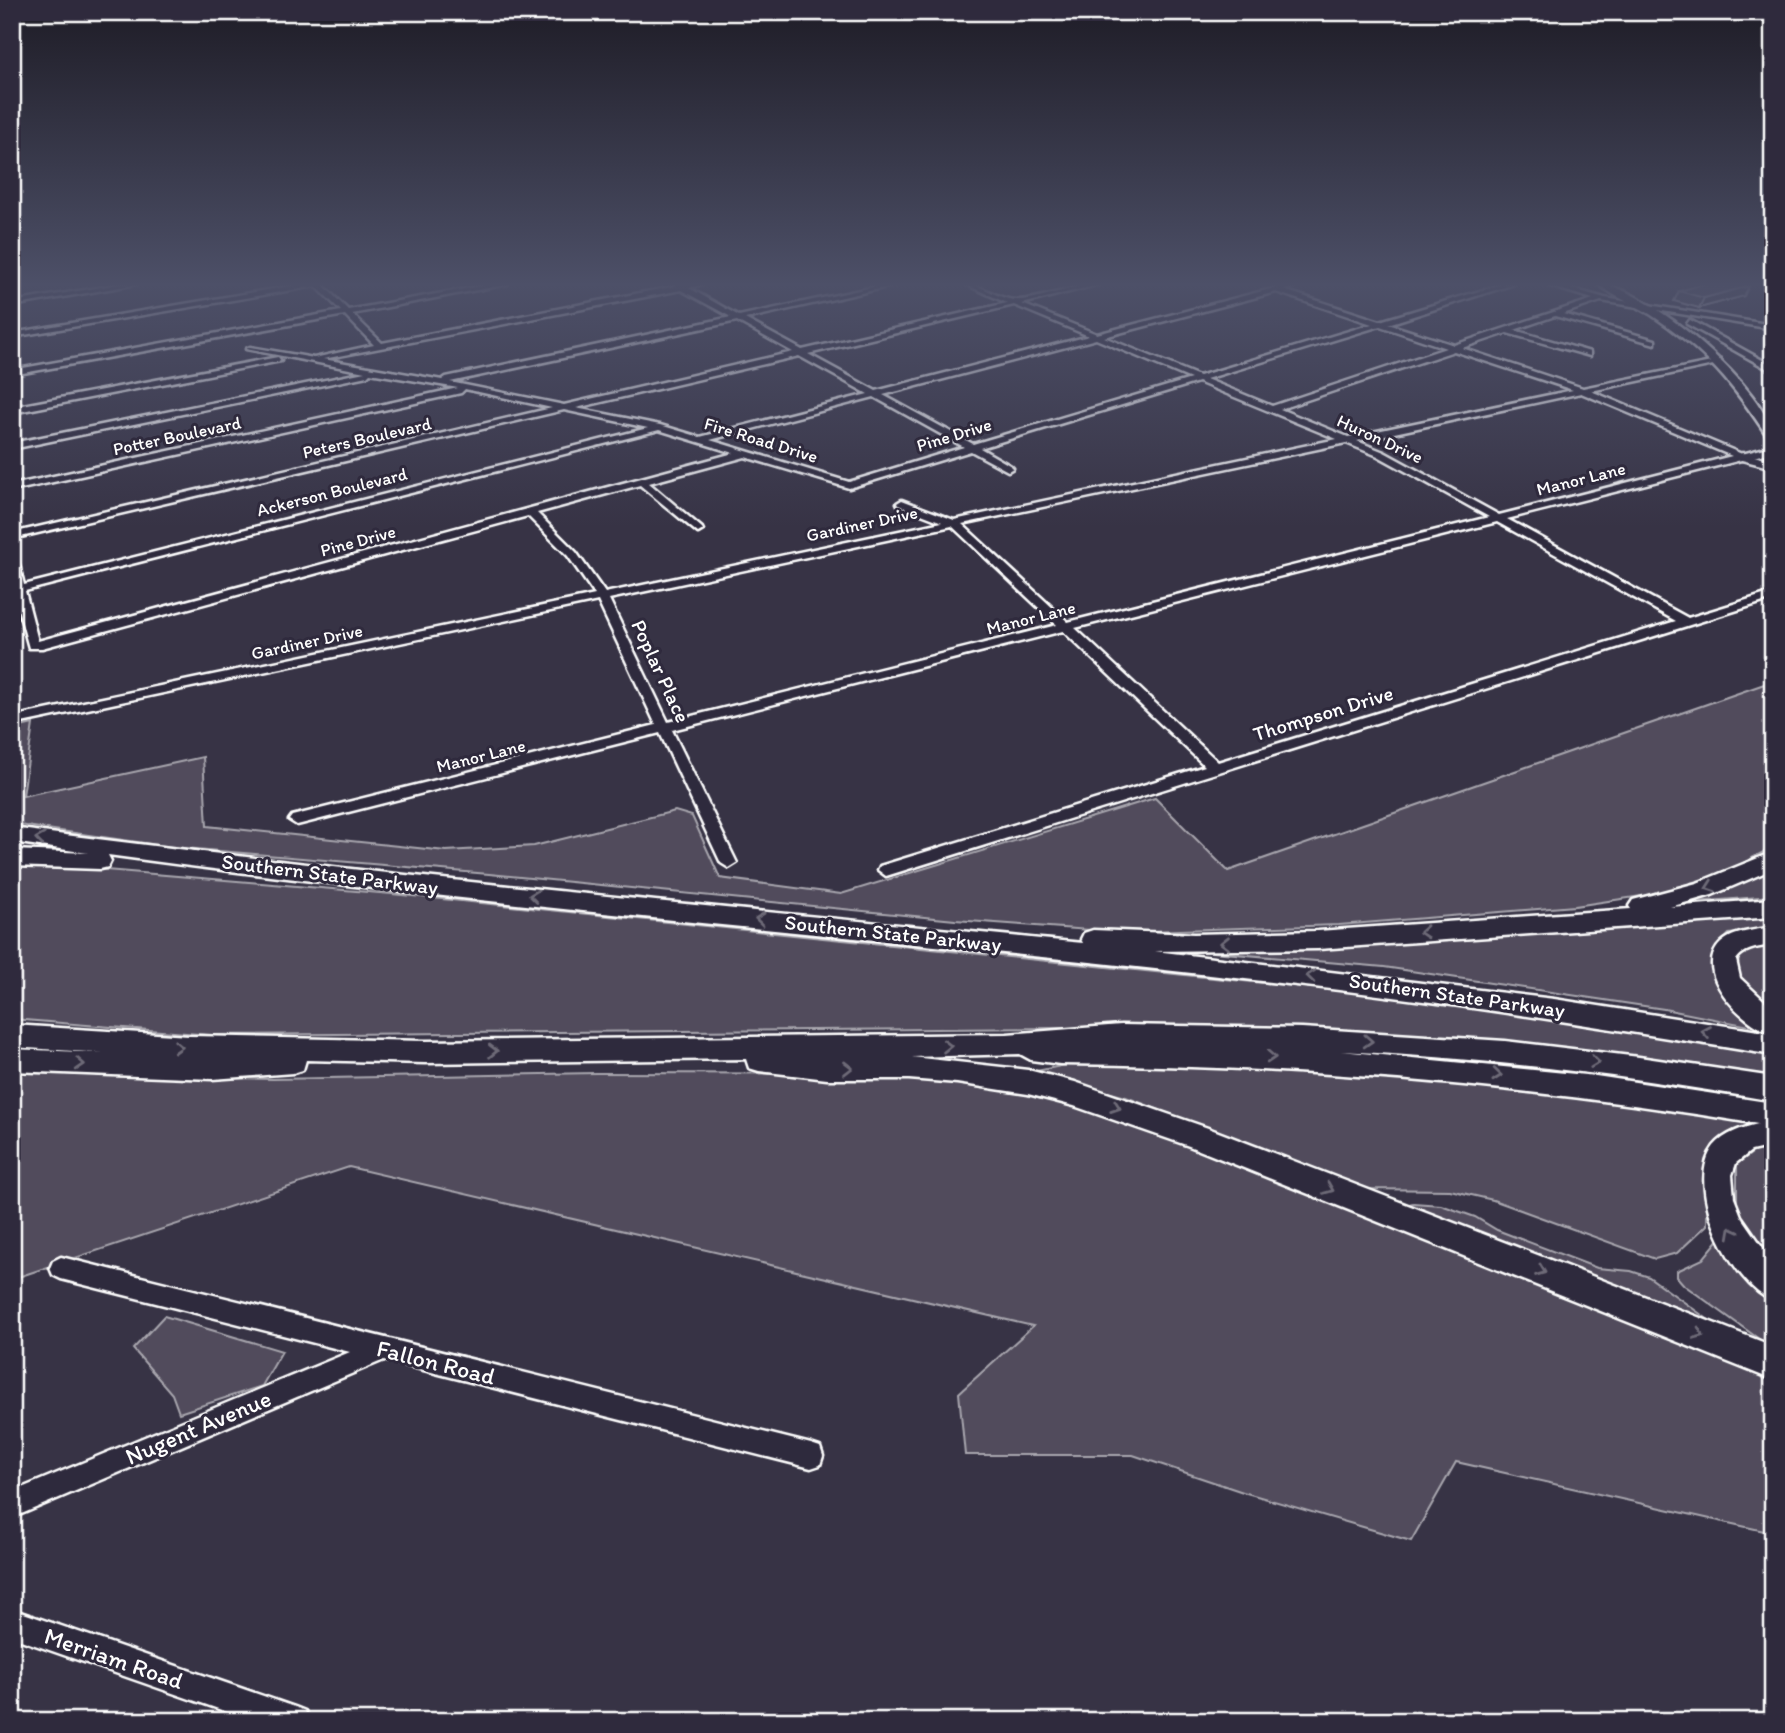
<svg xmlns="http://www.w3.org/2000/svg" width="1785" height="1733" font-family="Itim,sans-serif">
	<style>
		.green { fill: #514c5c; stroke: #a8a6ae; stroke-width: 2 }
		.lines { fill: none; stroke-linecap: round; stroke-linejoin: round }
		.minor-casing { stroke: #fff; stroke-width: 5 }
		.major-casing { stroke: #fff; stroke-width: 5 }
		.highway-casing { stroke: #fff; stroke-width: 5 }
		.minor { fill: #2f2a3d; fill-rule: evenodd }
		.major { fill: #2f2a3d; fill-rule: evenodd }
		.highway { fill: #2f2a3d; fill-rule: evenodd }
		.wall { fill: #55525e; stroke: #fff; stroke-width: 2 }
		.shaded-wall { fill: #45424c; stroke: #fff; stroke-width: 2 }
		.building { fill: #635f6d; stroke: #fff; stroke-width: 2 }
		.oneway { stroke: #6d6a77 }
		.labels { text-anchor: middle; dominant-baseline: central; stroke-width: 6; stroke-linejoin: round; paint-order: stroke }
		.far-street-label { font-size: 18px; fill: #fff; stroke: #2f2a3d }
		.street-label { font-size: 21px; fill: #fff; stroke: #2f2a3d }
		.near-street-label { font-size: 24px; fill: #fff; stroke: #2f2a3d }
	</style>
	<rect width="100%" height="100%" fill="#373345"/>
	<filter id="ink" filterUnits="userSpaceOnUse"><feTurbulence type="fractalNoise" baseFrequency=".0143" numOctaves="2"/><feDisplacementMap in="SourceGraphic" scale="14" xChannelSelector="R" yChannelSelector="G"/><feConvolveMatrix kernelMatrix="1 2 1 2 8 2 1 2 1" color-interpolation-filters="sRGB"/></filter>
	<g filter="url(#ink)">
		<g class="green">
			<path d="M1773 681V847L1726 872 1655 894 1575 906 1339 925 1117 932 955 920 489 874 172 847 12 824V729L33 724 23 796 203 757 207 826 446 851 534 846 675 811 692 816 720 878 841 894 1155 798 1228 871Z"/>
			<path d="M12 866H58L392 894 1420 999 1773 1053V1079L1678 1063 1498 1041 1335 1029 1055 1028 211 1035 12 1019Z"/>
			<path d="M1773 867V896L1694 902 1695 900Z"/>
			<path d="M1773 911V929L1729 934 1714 950 1712 969 1723 988 1766 1025 1759 1028 1664 1009 1384 967 1213 952V948Z"/>
			<path d="M1773 944V1013L1736 976 1740 953 1751 945Z"/>
			<path d="M1075 1063 1371 1071 1754 1119 1758 1125 1722 1137 1708 1158 1707 1225 1677 1253 1655 1259 1493 1200 1450 1190 1363 1189 1126 1097 1032 1072Z"/>
			<path d="M12 1071 84 1075 273 1079 596 1073 919 1074 1053 1096 1270 1174 1773 1377V1533L1456 1462 1411 1541 1243 1492 1133 1455H965L959 1393 1033 1326 349 1167 12 1279Z"/>
			<path d="M1773 1138V1266L1737 1214V1164Z"/>
			<path d="M1413 1203 1441 1205 1475 1217 1497 1230 1597 1268 1631 1271 1649 1277 1713 1323 1413 1209 1409 1204Z"/>
			<path d="M1720 1238 1773 1294V1349L1684 1285 1677 1277V1271L1703 1259Z"/>
			<path d="M164 1316 282 1351 262 1386 179 1413 172 1394 133 1349Z"/>
		</g>
		<g class="lines">
			<g class="minor-casing">
				<g id="minor">
					<path d="M120 284H137L12 306V302Z"/>
					<path d="M303 284H322L348 310 492 284H508L352 314 382 343 676 286 675 284H702L689 288 739 316 887 284H901L745 319 802 350 1007 303 965 284C983 284 1000 301 1018 300 1046 299 1072 284 1100 284L1022 304 1097 334 1290 284H1302L1284 290 1380 321 1503 284H1514L1388 324 1454 345 1593 299 1543 284H1555L1605 298 1773 325V329L1601 301 1563 314 1655 340V344L1555 316 1514 330 1590 352V356L1507 333 1462 348 1583 388 1721 360 1718 364 1591 391 1742 454 1773 446V452L1507 519 1688 618 1773 592V599L886 876 878 870 880 866 1205 766 1063 631 672 730 737 863 729 868 721 863 660 733 297 825 289 820 292 816 656 725 598 601 12 725V717L595 595 568 556 528 516 42 648H29L14 594H12V558L18 561 24 585 648 428 564 410 12 539V533L552 408 465 389 461 393 12 491V485L458 388 370 373 367 376 12 449V443L365 372 246 349 250 347 314 358 374 345 345 315 12 375V370L341 311 316 286 12 337V333ZM681 290 731 317 446 377 442 380 323 359ZM1276 292 1372 324 1199 376 1104 337ZM1014 305 1089 336 876 391 808 354ZM737 321 793 352 564 405 450 382ZM1380 326 1446 348 1272 406 1206 379ZM1096 339 1191 379 973 444 883 395ZM1454 351 1573 390 1348 437 1280 409ZM799 356 868 394 700 437 660 425 576 408ZM1198 382 1337 439 954 520 902 500 897 503 898 505 942 522 605 593 576 552 537 513 640 485 698 533 703 530 702 528 649 483 745 457 849 488 971 451 1008 471 1013 468 1011 466 980 448ZM1581 393 1732 456 1499 515 1384 452 1357 441ZM874 397 964 447 849 482 710 440ZM659 430 734 453 38 641 25 591ZM1346 443 1378 456 1489 517 1068 622 962 524ZM1497 522 1676 621 1218 762 1075 628ZM952 526 1057 625 668 722 609 599Z"/>
					<path d="M1690 320 1773 366V372L1687 324Z"/>
					<path d="M278 357 281 361 12 413V407Z"/>
					<path d="M61 1257 811 1444 820 1447 823 1456 820 1465 811 1468 384 1360 12 1518V1492L350 1352 61 1279 53 1275 50 1268 53 1261Z"/>
					<path d="M12 1609 295 1707 305 1711 309 1721H253L12 1637Z"/>
				</g>
			</g>
			<g class="major-casing">
				<g id="major">
					<path d="M1598 284C1644 284 1773 393 1773 440L1769 439C1734 385 1705 350 1650 314 1633 304 1613 296 1598 284Z"/>
					<path d="M1742 453 1773 461V468L1738 459 1736 457Z"/>
				</g>
			</g>
			<g class="highway-casing">
				<g id="highway">
					<path d="M12 828C368 875 726 908 1083 943L1081 939 1084 933 1093 930 1194 934 1318 931 1631 909 1629 906 1633 900 1697 883 1773 852V869L1712 895 1670 907 1773 899V917L1318 949 1155 951 1554 999 1771 1033C1743 1024 1691 972 1721 943 1734 931 1757 930 1773 927V945C1760 947 1744 948 1736 960L1740 978 1773 1009V1055C1626 1031 1479 1007 1331 989 924 940 514 911 108 855L111 861 108 867 100 869 12 866V850L88 853 12 842Z"/>
					<path d="M12 1025 189 1036 425 1041 1007 1034 1121 1025 1302 1028 1505 1041 1639 1057 1773 1077V1101C1630 1076 1486 1058 1341 1051L1596 1076 1773 1103V1146L1751 1151 1736 1163 1732 1175 1734 1198 1741 1216 1773 1262V1301C1732 1285 1683 1186 1714 1146 1725 1133 1742 1128 1758 1124 1526 1085 1295 1066 1060 1064L1031 1060 1020 1054 912 1057 1028 1070 1075 1082 1208 1128 1773 1346V1380L1189 1146 1074 1106 1028 1094 957 1083 909 1079H827L759 1071 749 1068 746 1059 425 1063 306 1060 303 1070 293 1073 212 1079 12 1071V1049L104 1053 12 1047Z"/>
				</g>
			</g>
			<use href="#minor" class="minor"/>
			<use href="#major" class="major"/>
			<use href="#highway" class="highway"/>
		</g>
		<path class="wall" d="M1679 291 1744 296 1699 308 1674 301Z"/>
		<path class="shaded-wall" d="M1749 286 1744 296 1699 308 1704 298Z"/>
		<path class="building" d="M1704 284H1740L1749 286 1704 298 1679 291Z"/>
		<defs><path id="oneway-chevron" d="M-2-3.5L2.5 0L-2 3.5" fill="none" stroke-width="1.6" stroke-linecap="round" stroke-linejoin="round" transform="scale(1.75)"/></defs>
		<g class="oneway">
			<use href="#oneway-chevron" transform="translate(40 839) rotate(-172)"/>
			<use href="#oneway-chevron" transform="translate(1710 887) rotate(161)"/>
			<use href="#oneway-chevron" transform="translate(534 896) rotate(-174)"/>
			<use href="#oneway-chevron" transform="translate(760 919) rotate(-174)"/>
			<use href="#oneway-chevron" transform="translate(1424 932) rotate(176)"/>
			<use href="#oneway-chevron" transform="translate(1225 943) rotate(179)"/>
			<use href="#oneway-chevron" transform="translate(1311 976) rotate(-174)"/>
			<use href="#oneway-chevron" transform="translate(1706 1032) rotate(-170)"/>
			<use href="#oneway-chevron" transform="translate(1368 1041) rotate(3)"/>
			<use href="#oneway-chevron" transform="translate(947 1046) rotate(-1)"/>
			<use href="#oneway-chevron" transform="translate(178 1047) rotate(2)"/>
			<use href="#oneway-chevron" transform="translate(493 1051) rotate(-1)"/>
			<use href="#oneway-chevron" transform="translate(1271 1057) rotate(3)"/>
			<use href="#oneway-chevron" transform="translate(1595 1062) rotate(7)"/>
			<use href="#oneway-chevron" transform="translate(80 1064) rotate(3)"/>
			<use href="#oneway-chevron" transform="translate(848 1068)"/>
			<use href="#oneway-chevron" transform="translate(1497 1075) rotate(6)"/>
			<use href="#oneway-chevron" transform="translate(1116 1107) rotate(19)"/>
			<use href="#oneway-chevron" transform="translate(1329 1189) rotate(22)"/>
			<use href="#oneway-chevron" transform="translate(1732 1232) rotate(-118)"/>
			<use href="#oneway-chevron" transform="translate(1541 1271) rotate(21)"/>
			<use href="#oneway-chevron" transform="translate(1699 1334) rotate(22)"/>
		</g>
	</g>
	<linearGradient id="sky" x2="0" y2="1"><stop stop-color="#1e1c26"/><stop offset="0.54" stop-color="#4d5068"/><stop offset="1" stop-color="#4d5068" stop-opacity="0"/></linearGradient>
	<rect width="1785" height="527" fill="url(#sky)"/>
	<g class="labels">
		<g class="far-street-label">
			<text transform="translate(954 435) rotate(-17)">Pine Drive</text>
			<text transform="translate(177 436) rotate(-12)">Potter Boulevard</text>
			<text transform="translate(367 438) rotate(-13)">Peters Boulevard</text>
			<text transform="translate(1380 439) rotate(25)">Huron Drive</text>
			<text transform="translate(761 440) rotate(17)">Fire Road Drive</text>
			<text transform="translate(1581 479) rotate(-14)">Manor Lane</text>
			<text transform="translate(332 492) rotate(-14)">Ackerson Boulevard</text>
			<text transform="translate(862 524) rotate(-12)">Gardiner Drive</text>
			<text transform="translate(358 541) rotate(-15)">Pine Drive</text>
			<text transform="translate(1031 618) rotate(-14)">Manor Lane</text>
			<text transform="translate(307 642) rotate(-12)">Gardiner Drive</text>
			<text transform="translate(481 756) rotate(-14)">Manor Lane</text>
		</g>
		<g class="street-label">
			<text transform="translate(661 671) rotate(65)">Poplar Place</text>
			<text transform="translate(1323 713) rotate(-17)">Thompson Drive</text>
			<text transform="translate(330 874) rotate(7)">Southern State Parkway</text>
			<text transform="translate(893 933) rotate(6)">Southern State Parkway</text>
			<text transform="translate(1457 995) rotate(8)">Southern State Parkway</text>
		</g>
		<g class="near-street-label">
			<text transform="translate(436 1362) rotate(14)">Fallon Road</text>
			<text transform="translate(198 1427) rotate(-23)">Nugent Avenue</text>
			<text transform="translate(114 1658) rotate(19)">Merriam Road</text>
		</g>
	</g>
	<rect width="1785" height="1733" fill="none" stroke="#2f2a3d" stroke-width="42"/>
	<rect x="21" y="21" width="1743" height="1691" fill="none" stroke="#fff" stroke-width="2.5" filter="url(#ink)"/>
</svg>
